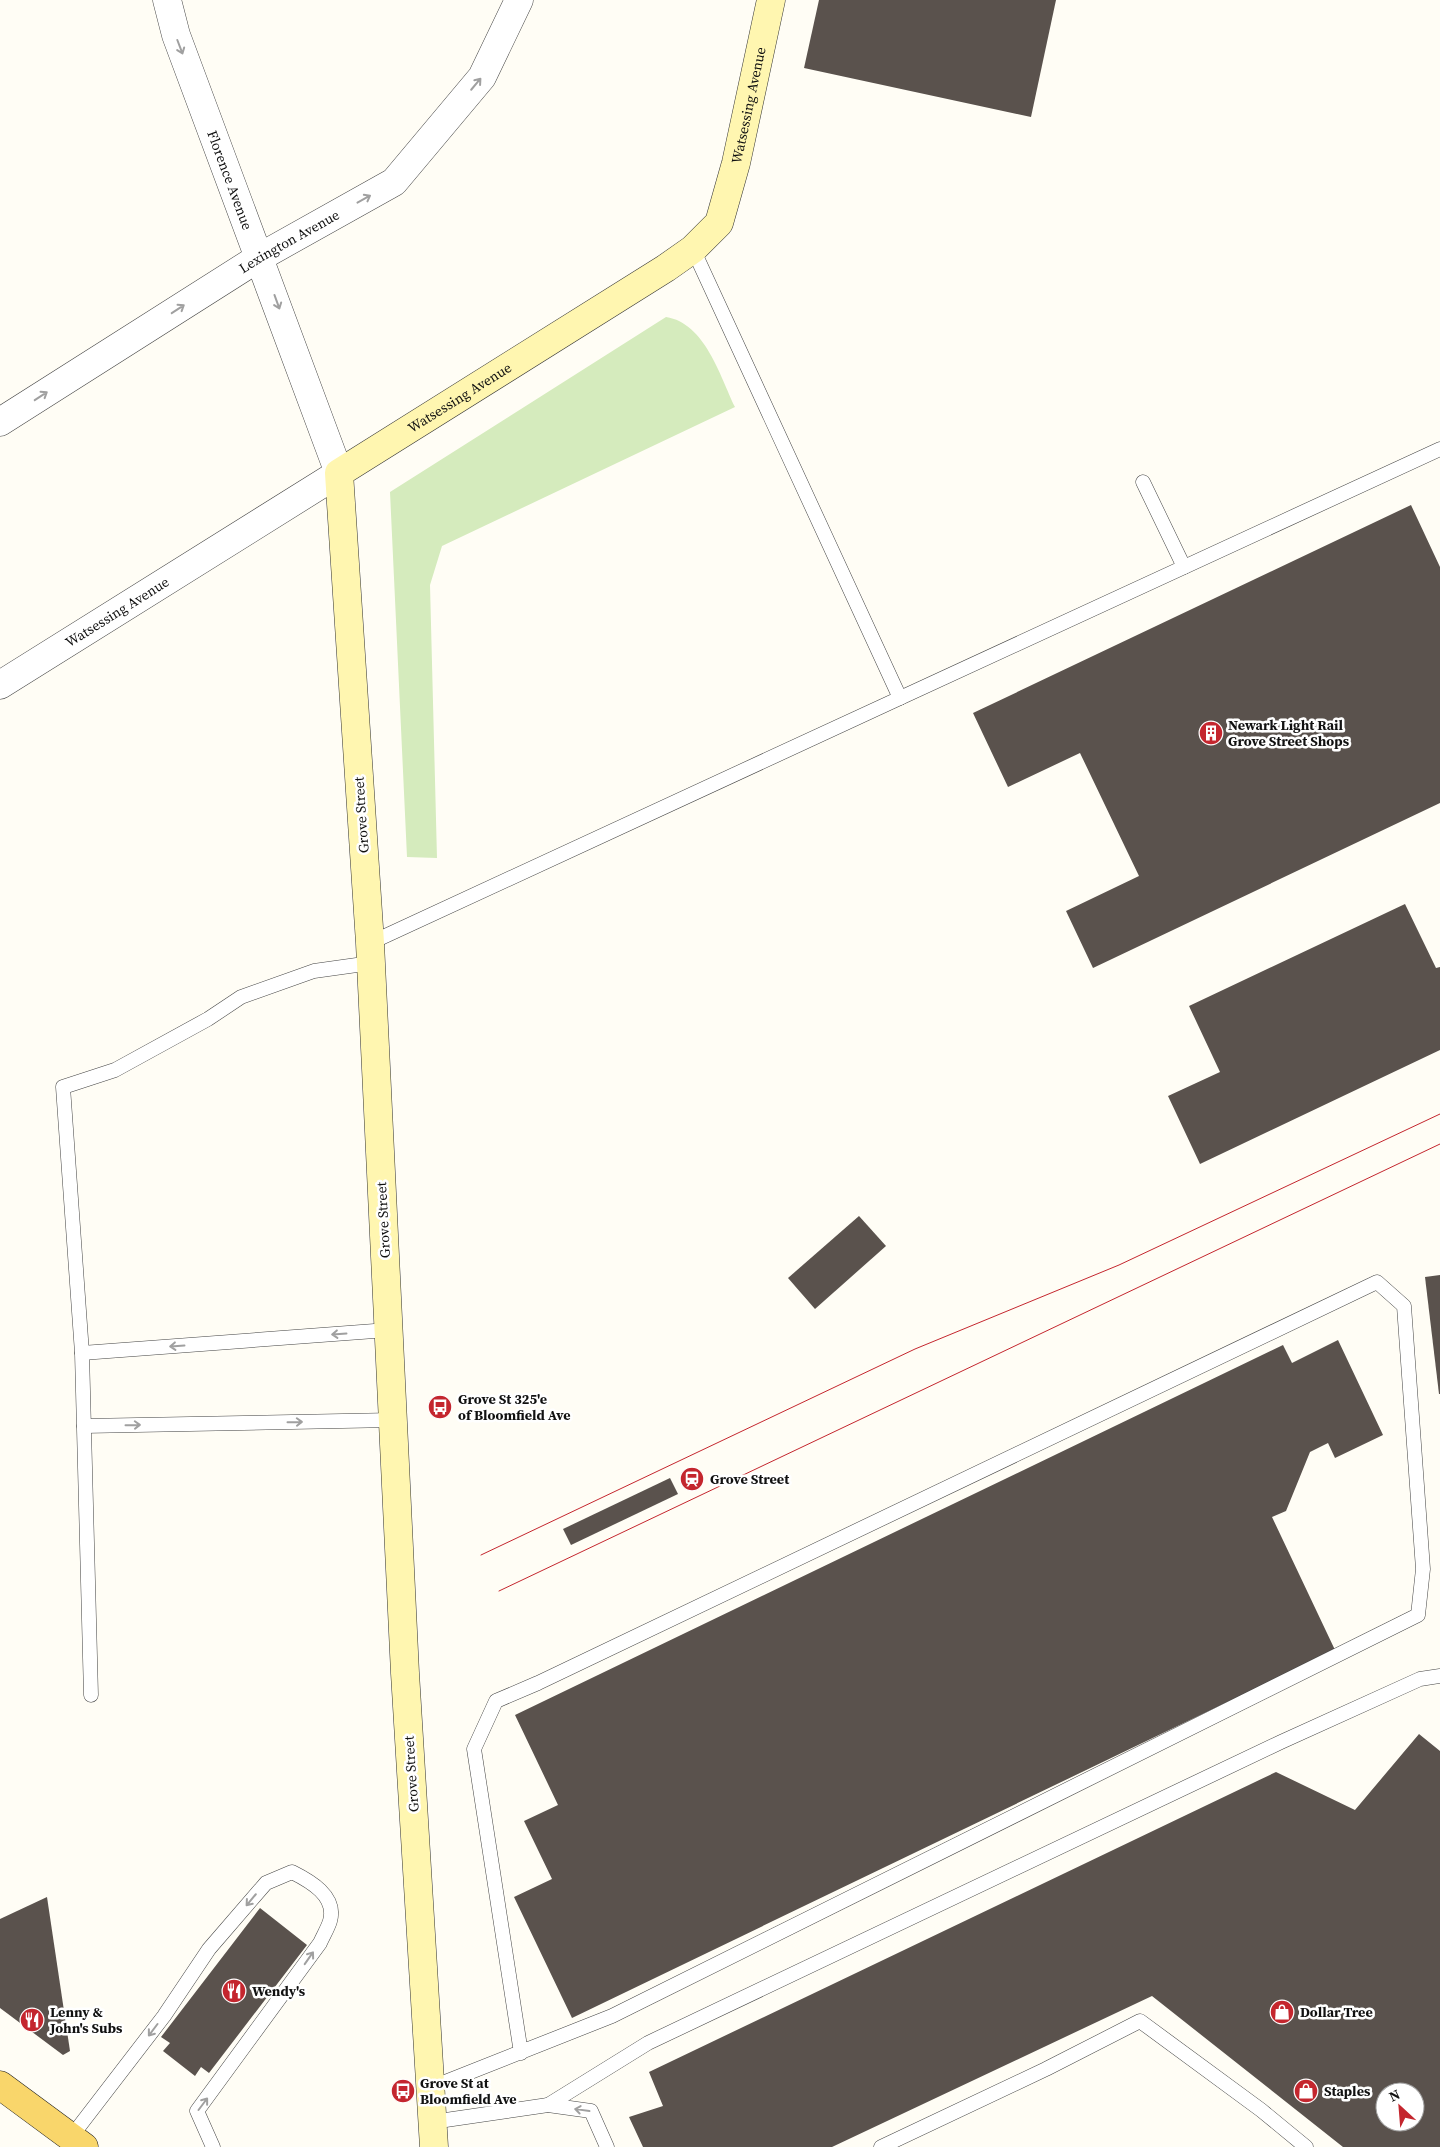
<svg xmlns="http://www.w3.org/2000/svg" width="1440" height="2147" font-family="'Source Serif 4',serif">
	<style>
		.green { fill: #d5ebbd }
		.building { fill: #5a524d; fill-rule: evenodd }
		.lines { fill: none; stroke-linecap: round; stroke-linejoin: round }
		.service-casing { stroke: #444; stroke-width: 15 }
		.minor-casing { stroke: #444; stroke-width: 29 }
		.tertiary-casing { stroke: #444; stroke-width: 29 }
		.secondary-casing { stroke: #333; stroke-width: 29 }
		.primary-casing { stroke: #222; stroke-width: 29 }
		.service { stroke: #fff; stroke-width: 14 }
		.minor { stroke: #fff; stroke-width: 28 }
		.tertiary { stroke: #fff; stroke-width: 28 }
		.secondary { stroke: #fff6b0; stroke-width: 28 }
		.primary { stroke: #f9d66b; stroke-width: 28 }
		.tram { stroke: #c4262e; stroke-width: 1 }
		.oneway { stroke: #a0a0a0 }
		.labels { text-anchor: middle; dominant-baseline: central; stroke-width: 5; stroke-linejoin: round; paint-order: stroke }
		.street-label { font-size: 14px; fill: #111; stroke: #fff }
		.poi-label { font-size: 14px; font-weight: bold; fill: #111; stroke: #fff; text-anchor: start }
	</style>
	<rect width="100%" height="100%" fill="#fffdf5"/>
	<path class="green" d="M666 317C705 323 720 376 735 407L442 546 430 585 437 858 407 857 390 492Z"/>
	<g class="building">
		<path d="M819 0H1056L1031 117 804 68Z"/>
		<path d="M1411 505 1440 567V803L1093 968 1066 911 1139 876 1126 849 1080 753 1008 787 973 713Z"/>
		<path d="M1405 904 1436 968 1440 967V1050L1200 1164 1168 1096 1220 1072 1189 1006Z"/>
		<path d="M859 1216 886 1246 815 1309 788 1278Z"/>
		<path d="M1440 1275V1394H1439L1425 1277Z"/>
		<path d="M1338 1340 1383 1435 1335 1458 1328 1443 1310 1452 1286 1511 1272 1517 1335 1650 572 2018 514 1897 552 1879 524 1821 558 1805 515 1715 1283 1345 1292 1363Z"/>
		<path d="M670 1478 678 1494 571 1545 563 1529Z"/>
		<path d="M1419 1734 1440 1751V2147H1343L1152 1996 832 2147H643L629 2117 663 2106 649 2072 1276 1772 1355 1810ZM1385 2092H1415V2122H1385Z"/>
		<path d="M47 1897 70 2051 63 2055 0 2008V1919Z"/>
		<path d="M260 1908 307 1945 209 2073 201 2067 195 2076 163 2051 170 2043 161 2037Z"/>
	</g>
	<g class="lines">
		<g class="service-casing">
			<g id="service">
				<path d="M1143 482 1184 567"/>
				<path d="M900 698 1440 449"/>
				<path d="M370 943 900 698 693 249"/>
				<path d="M82 1353 388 1330"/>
				<path d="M84 1426 393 1420"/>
				<path d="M91 1695 82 1353 63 1087 115 1070 208 1019 241 997 314 971 371 963"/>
				<path d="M430 2088 612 2016 1418 1615 1423 1569 1404 1306 1377 1282 538 1683 496 1701 474 1749 521 2053"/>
				<path d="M548 2105 648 2043 1281 1742 1420 1679 1440 1676"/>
				<path d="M432 2122 548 2105 591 2111 607 2147"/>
				<path d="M71 2137 164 2016 209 1949 266 1883 292 1872C310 1881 337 1896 330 1921 328 1928 323 1936 320 1943L197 2111 213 2147"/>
				<path d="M881 2147 1046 2069 1140 2021 1261 2110 1306 2147"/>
			</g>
		</g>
		<g class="minor-casing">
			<g id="minor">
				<path id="s1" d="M167 0 176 35 339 473"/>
				<path id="s2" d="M0 422 260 257 394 182 482 77 519 0"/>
			</g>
		</g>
		<g class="tertiary-casing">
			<g id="tertiary">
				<path id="s3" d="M0 685 339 473"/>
			</g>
		</g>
		<g class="secondary-casing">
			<g id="secondary">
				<path id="s4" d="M434 2147 405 1673 370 943 339 473 666 268 693 249 719 223 736 163 771 0"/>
			</g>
		</g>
		<g class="primary-casing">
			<path id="primary" d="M0 2085 84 2147"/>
		</g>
		<use href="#service" class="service"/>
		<use href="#minor" class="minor"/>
		<use href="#tertiary" class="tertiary"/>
		<use href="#secondary" class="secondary"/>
		<use href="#primary" class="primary"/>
		<g class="tram">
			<path d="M481 1555 915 1349 1119 1265 1440 1114"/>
			<path d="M499 1591 1440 1144"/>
		</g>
	</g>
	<defs><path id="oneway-shaft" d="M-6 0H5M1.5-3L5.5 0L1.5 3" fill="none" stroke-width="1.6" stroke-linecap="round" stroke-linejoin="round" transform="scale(1.25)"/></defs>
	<g class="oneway">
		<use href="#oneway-shaft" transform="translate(180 47) rotate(69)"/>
		<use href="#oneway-shaft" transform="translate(476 84) rotate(-50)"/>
		<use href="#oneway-shaft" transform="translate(364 199) rotate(-29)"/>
		<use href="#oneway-shaft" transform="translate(277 302) rotate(70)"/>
		<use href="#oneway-shaft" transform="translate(178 309) rotate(-33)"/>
		<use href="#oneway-shaft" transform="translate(41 396) rotate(-33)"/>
		<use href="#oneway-shaft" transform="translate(339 1334) rotate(176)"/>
		<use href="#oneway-shaft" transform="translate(177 1346) rotate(176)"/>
		<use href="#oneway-shaft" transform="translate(295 1422) rotate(-1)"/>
		<use href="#oneway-shaft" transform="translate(133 1425) rotate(-1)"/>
		<use href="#oneway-shaft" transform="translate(251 1900) rotate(130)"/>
		<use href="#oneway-shaft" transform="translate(309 1958) rotate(-55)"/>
		<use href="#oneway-shaft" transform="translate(153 2030) rotate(127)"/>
		<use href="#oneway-shaft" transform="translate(203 2104) rotate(-53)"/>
		<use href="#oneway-shaft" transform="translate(582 2110) rotate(-172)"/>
	</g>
	<defs>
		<g id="building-disc" transform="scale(1.25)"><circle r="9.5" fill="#c4262e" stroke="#fff"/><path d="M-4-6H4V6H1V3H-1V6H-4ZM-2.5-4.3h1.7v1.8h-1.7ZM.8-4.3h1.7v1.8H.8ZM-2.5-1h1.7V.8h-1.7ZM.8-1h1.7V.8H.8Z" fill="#fff"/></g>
		<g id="bus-disc" transform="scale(1.25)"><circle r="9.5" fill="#c4262e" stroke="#fff"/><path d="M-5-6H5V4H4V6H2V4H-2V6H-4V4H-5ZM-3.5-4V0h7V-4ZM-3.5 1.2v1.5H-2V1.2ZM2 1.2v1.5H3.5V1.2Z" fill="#fff"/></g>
		<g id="station-disc" transform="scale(1.25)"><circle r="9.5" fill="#c4262e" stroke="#fff"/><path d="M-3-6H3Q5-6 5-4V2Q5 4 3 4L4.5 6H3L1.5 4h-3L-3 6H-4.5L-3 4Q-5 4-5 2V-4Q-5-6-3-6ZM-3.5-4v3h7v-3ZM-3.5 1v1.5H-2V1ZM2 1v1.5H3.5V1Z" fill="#fff"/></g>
		<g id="restaurant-disc" transform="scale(1.25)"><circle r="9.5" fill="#c4262e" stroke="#fff"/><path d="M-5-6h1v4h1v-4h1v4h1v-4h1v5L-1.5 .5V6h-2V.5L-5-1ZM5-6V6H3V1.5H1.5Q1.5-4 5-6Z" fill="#fff"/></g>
		<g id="shop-disc" transform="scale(1.25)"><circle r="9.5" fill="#c4262e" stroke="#fff"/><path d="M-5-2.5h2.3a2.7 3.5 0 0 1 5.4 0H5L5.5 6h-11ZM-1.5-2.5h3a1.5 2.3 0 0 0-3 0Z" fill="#fff"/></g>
	</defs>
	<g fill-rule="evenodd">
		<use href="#building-disc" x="1211" y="733"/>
		<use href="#bus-disc" x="440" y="1407"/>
		<use href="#station-disc" x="692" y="1479"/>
		<use href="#restaurant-disc" x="234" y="1991"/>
		<use href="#shop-disc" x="1282" y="2012"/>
		<use href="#restaurant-disc" x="32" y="2020"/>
		<use href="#bus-disc" x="403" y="2091"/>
		<use href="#shop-disc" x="1306" y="2091"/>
	</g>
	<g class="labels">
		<g class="street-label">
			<text stroke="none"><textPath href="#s4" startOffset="2254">Watsessing Avenue</textPath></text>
			<text stroke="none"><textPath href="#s1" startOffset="191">Florence Avenue</textPath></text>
			<text stroke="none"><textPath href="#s2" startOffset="341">Lexington Avenue</textPath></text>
			<text stroke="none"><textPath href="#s4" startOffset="1819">Watsessing Avenue</textPath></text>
			<text stroke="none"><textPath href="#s3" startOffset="138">Watsessing Avenue</textPath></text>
			<text transform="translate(361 815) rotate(-94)">Grove Street</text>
			<text transform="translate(383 1220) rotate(-93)">Grove Street</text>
			<text transform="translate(411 1774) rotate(-94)">Grove Street</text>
		</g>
		<g class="poi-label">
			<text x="1228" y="725">Newark Light Rail<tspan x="1228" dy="16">Grove Street Shops</tspan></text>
			<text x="458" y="1399">Grove St 325'e<tspan x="458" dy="16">of Bloomfield Ave</tspan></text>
			<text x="710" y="1479">Grove Street</text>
			<text x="252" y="1991">Wendy's</text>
			<text x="50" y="2012">Lenny &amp;<tspan x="50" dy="16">John's Subs</tspan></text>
			<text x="1300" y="2012">Dollar Tree</text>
			<text x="420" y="2083">Grove St at<tspan x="420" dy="16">Bloomfield Ave</tspan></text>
			<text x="1324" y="2091">Staples</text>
		</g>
	</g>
	<g transform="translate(1400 2107) rotate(334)"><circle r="24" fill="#ffffff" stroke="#a0a0a0"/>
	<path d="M0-4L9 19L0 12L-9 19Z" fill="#c4262e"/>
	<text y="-8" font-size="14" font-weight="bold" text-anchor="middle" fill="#111111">N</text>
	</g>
</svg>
